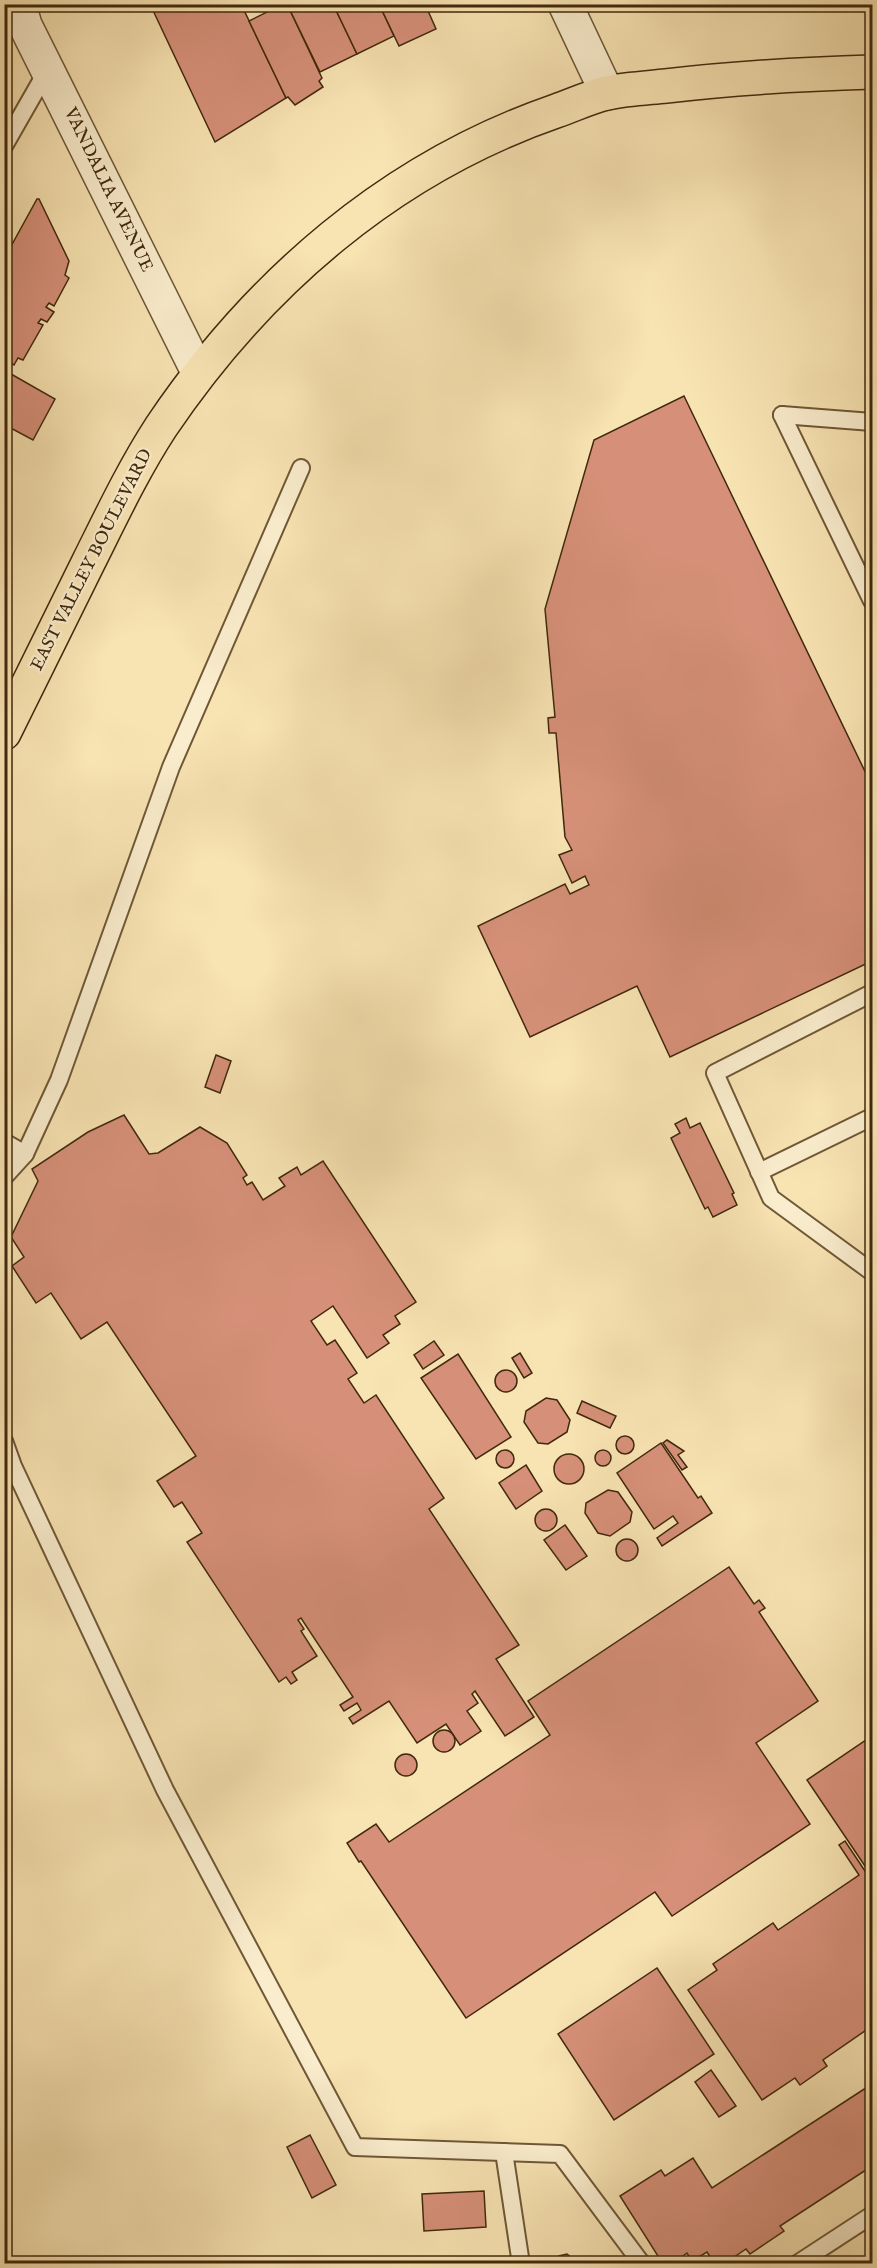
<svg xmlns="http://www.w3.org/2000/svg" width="877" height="2268" font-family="'IM FELL English',serif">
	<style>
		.building { fill: #d69079; stroke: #41290d; stroke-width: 1.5 }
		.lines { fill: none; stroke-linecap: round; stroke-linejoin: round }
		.service-casing { stroke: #6f5836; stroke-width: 20 }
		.minor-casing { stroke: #6f5836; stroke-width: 36 }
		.primary-casing { stroke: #41290d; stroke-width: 36 }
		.service { stroke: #faedcd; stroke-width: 16 }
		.minor { stroke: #faedcd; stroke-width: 33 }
		.primary { stroke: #f8e3b2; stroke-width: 33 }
		.labels { text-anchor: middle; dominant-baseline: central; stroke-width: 4.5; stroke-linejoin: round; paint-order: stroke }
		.street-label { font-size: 18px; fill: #41290d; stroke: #faedcd }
	</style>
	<rect width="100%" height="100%" fill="#f8e3b2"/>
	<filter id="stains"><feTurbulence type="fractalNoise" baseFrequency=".00333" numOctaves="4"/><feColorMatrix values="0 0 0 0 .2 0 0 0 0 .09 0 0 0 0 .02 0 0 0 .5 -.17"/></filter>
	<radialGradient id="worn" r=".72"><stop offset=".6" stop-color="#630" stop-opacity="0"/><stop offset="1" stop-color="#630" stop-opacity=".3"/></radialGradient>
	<g class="building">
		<path d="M150 4H241L286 98 215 142Z"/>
		<path d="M283 4H287L322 78 319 81 323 87 295 105 288 97 286 98 249 21Z"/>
		<path d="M287 4H333L357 54 320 72Z"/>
		<path d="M333 4H379L394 36 357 54Z"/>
		<path d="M379 4H425L436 29 399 46Z"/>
		<path d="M37 199H39L69 261 65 275 69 278 54 306 49 303 46 307 54 312 47 322 41 319 38 323 43 325 23 360 18 358 14 365 4 359V246L10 248Z"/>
		<path d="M11 374 55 399 33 440 7 426 4 430V380L7 381Z"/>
		<path d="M684 396 872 786V961L670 1057 637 986 530 1037 478 926 565 884 570 894 589 885 585 876 572 883 559 855 572 850 565 837 556 733H549L548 718 555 717 545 609 594 440Z"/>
		<path d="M216 1055 231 1061 220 1093 205 1087Z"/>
		<path d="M124 1115 149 1154 158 1153 200 1127 227 1143 247 1175 243 1178 247 1185 252 1182 263 1200 285 1186 279 1178 297 1167 301 1175 323 1161 416 1302 395 1316 400 1324 383 1335 389 1343 367 1358 333 1306 311 1321 327 1345 335 1340 357 1373 348 1379 364 1403 376 1395 444 1498 429 1509 519 1645 496 1659 534 1717 505 1736 475 1691 472 1694 478 1703 467 1711 481 1731 460 1745 446 1724 417 1743 389 1701 353 1724 349 1718 361 1710 357 1703 344 1711 340 1705 353 1697 301 1618 298 1620 304 1629 301 1631 317 1656 292 1672 297 1680 291 1684 286 1677 279 1682 187 1542 202 1533 182 1502 174 1507 157 1481 196 1456 107 1322 81 1339 51 1293 36 1303 12 1266 24 1257 11 1237 38 1181 32 1169 88 1132Z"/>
		<path d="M686 1118 690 1128 700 1123 734 1193 732 1194 737 1205 713 1217 708 1207 705 1209 671 1138 680 1133 675 1124Z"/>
		<path d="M434 1341 444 1355 423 1369 414 1355Z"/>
		<path d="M520 1353 532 1373 524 1378 512 1358Z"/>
		<path d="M458 1354 511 1437 476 1459 421 1378Z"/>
		<circle cx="506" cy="1381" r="11"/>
		<path d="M546 1398 557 1400 570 1420 567 1432 548 1444 538 1443 524 1422 526 1411Z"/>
		<path d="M582 1401 616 1416 610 1428 577 1413Z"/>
		<circle cx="625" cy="1445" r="9"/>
		<path d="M667 1440 684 1451 678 1455 687 1467 682 1470 663 1443Z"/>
		<path d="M661 1443 698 1498 701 1496 712 1513 662 1546 657 1538 678 1523 673 1516 654 1529 617 1473Z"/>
		<circle cx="603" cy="1458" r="8"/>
		<circle cx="505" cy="1459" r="9"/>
		<circle cx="569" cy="1469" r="15"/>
		<path d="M526 1465 542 1491 516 1509 499 1483Z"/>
		<path d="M608 1490 618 1492 632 1512 630 1522 610 1536 598 1533 585 1513 586 1503Z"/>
		<circle cx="546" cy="1520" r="11"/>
		<path d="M565 1525 587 1556 566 1570 544 1540Z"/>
		<circle cx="627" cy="1550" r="11"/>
		<path d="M729 1567 754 1604 759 1600 765 1608 759 1612 818 1701 756 1743 810 1824 672 1916 655 1892 466 2018 361 1861 359 1862 347 1843 376 1824 389 1842 550 1735 528 1701Z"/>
		<circle cx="444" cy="1741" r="11"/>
		<path d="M872 1736V2026L823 2060 827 2066 800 2085 795 2078 762 2100 688 1990 717 1970 713 1964 773 1923 778 1930 859 1875 839 1845 845 1841 865 1871 867 1869 807 1780Z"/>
		<circle cx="406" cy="1765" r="11"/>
		<path d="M657 1968 714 2054 614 2120 558 2034Z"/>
		<path d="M711 2070 736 2106 719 2117 695 2082Z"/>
		<path d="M872 2084V2166L780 2226 784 2231 750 2254 746 2249 724 2264H715L707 2252 692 2261 687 2253 672 2264H663L620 2196 661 2170 665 2176 693 2158 712 2188Z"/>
		<path d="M310 2135 336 2185 312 2198 287 2147Z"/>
		<path d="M484 2191 486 2227 424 2231 422 2194Z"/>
		<path d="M567 2254 573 2259 574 2264H556L559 2256Z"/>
	</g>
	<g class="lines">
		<g class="service-casing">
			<g id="service">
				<path d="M4 146 48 69"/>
				<path d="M782 415 872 601"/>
				<path d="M782 415 872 422"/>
				<path d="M872 993 715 1073 771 1198 872 1272"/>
				<path d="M4 1142 25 1154 59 1080 171 767 301 468"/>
				<path d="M759 1172 872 1117"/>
				<path d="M4 1177 25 1154"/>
				<path d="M4 1441 13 1466 165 1790 355 2147 560 2154 642 2264"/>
				<path d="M504 2152 521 2264"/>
				<path d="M797 2264 872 2215"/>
			</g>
		</g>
		<g class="minor-casing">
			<g id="minor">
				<path d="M19 4 25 25 199 374"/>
				<path d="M565 4 607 93"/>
			</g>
		</g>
		<g class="primary-casing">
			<path id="primary" d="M4 733C32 676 60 620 88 563 111 517 133 470 161 427 258 283 391 168 556 111 573 105 590 97 607 93 626 89 646 88 666 86 734 78 804 74 872 72"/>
		</g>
		<use href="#service" class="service"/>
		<use href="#minor" class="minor"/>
		<use href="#primary" class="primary"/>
	</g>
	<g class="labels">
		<g class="street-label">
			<text transform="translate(108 190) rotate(64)">VANDALIA AVENUE</text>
			<text transform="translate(92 560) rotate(-63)">EAST VALLEY BOULEVARD</text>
		</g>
	</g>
	<rect width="877" height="2268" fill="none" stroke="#f8e3b2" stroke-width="24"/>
	<rect x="6" y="6" width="865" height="2256" fill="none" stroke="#41290d" stroke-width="3"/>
	<rect x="12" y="12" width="853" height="2244" fill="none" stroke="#41290d" stroke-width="1.5"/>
	<rect width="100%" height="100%" filter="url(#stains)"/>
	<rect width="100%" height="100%" fill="url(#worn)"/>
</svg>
